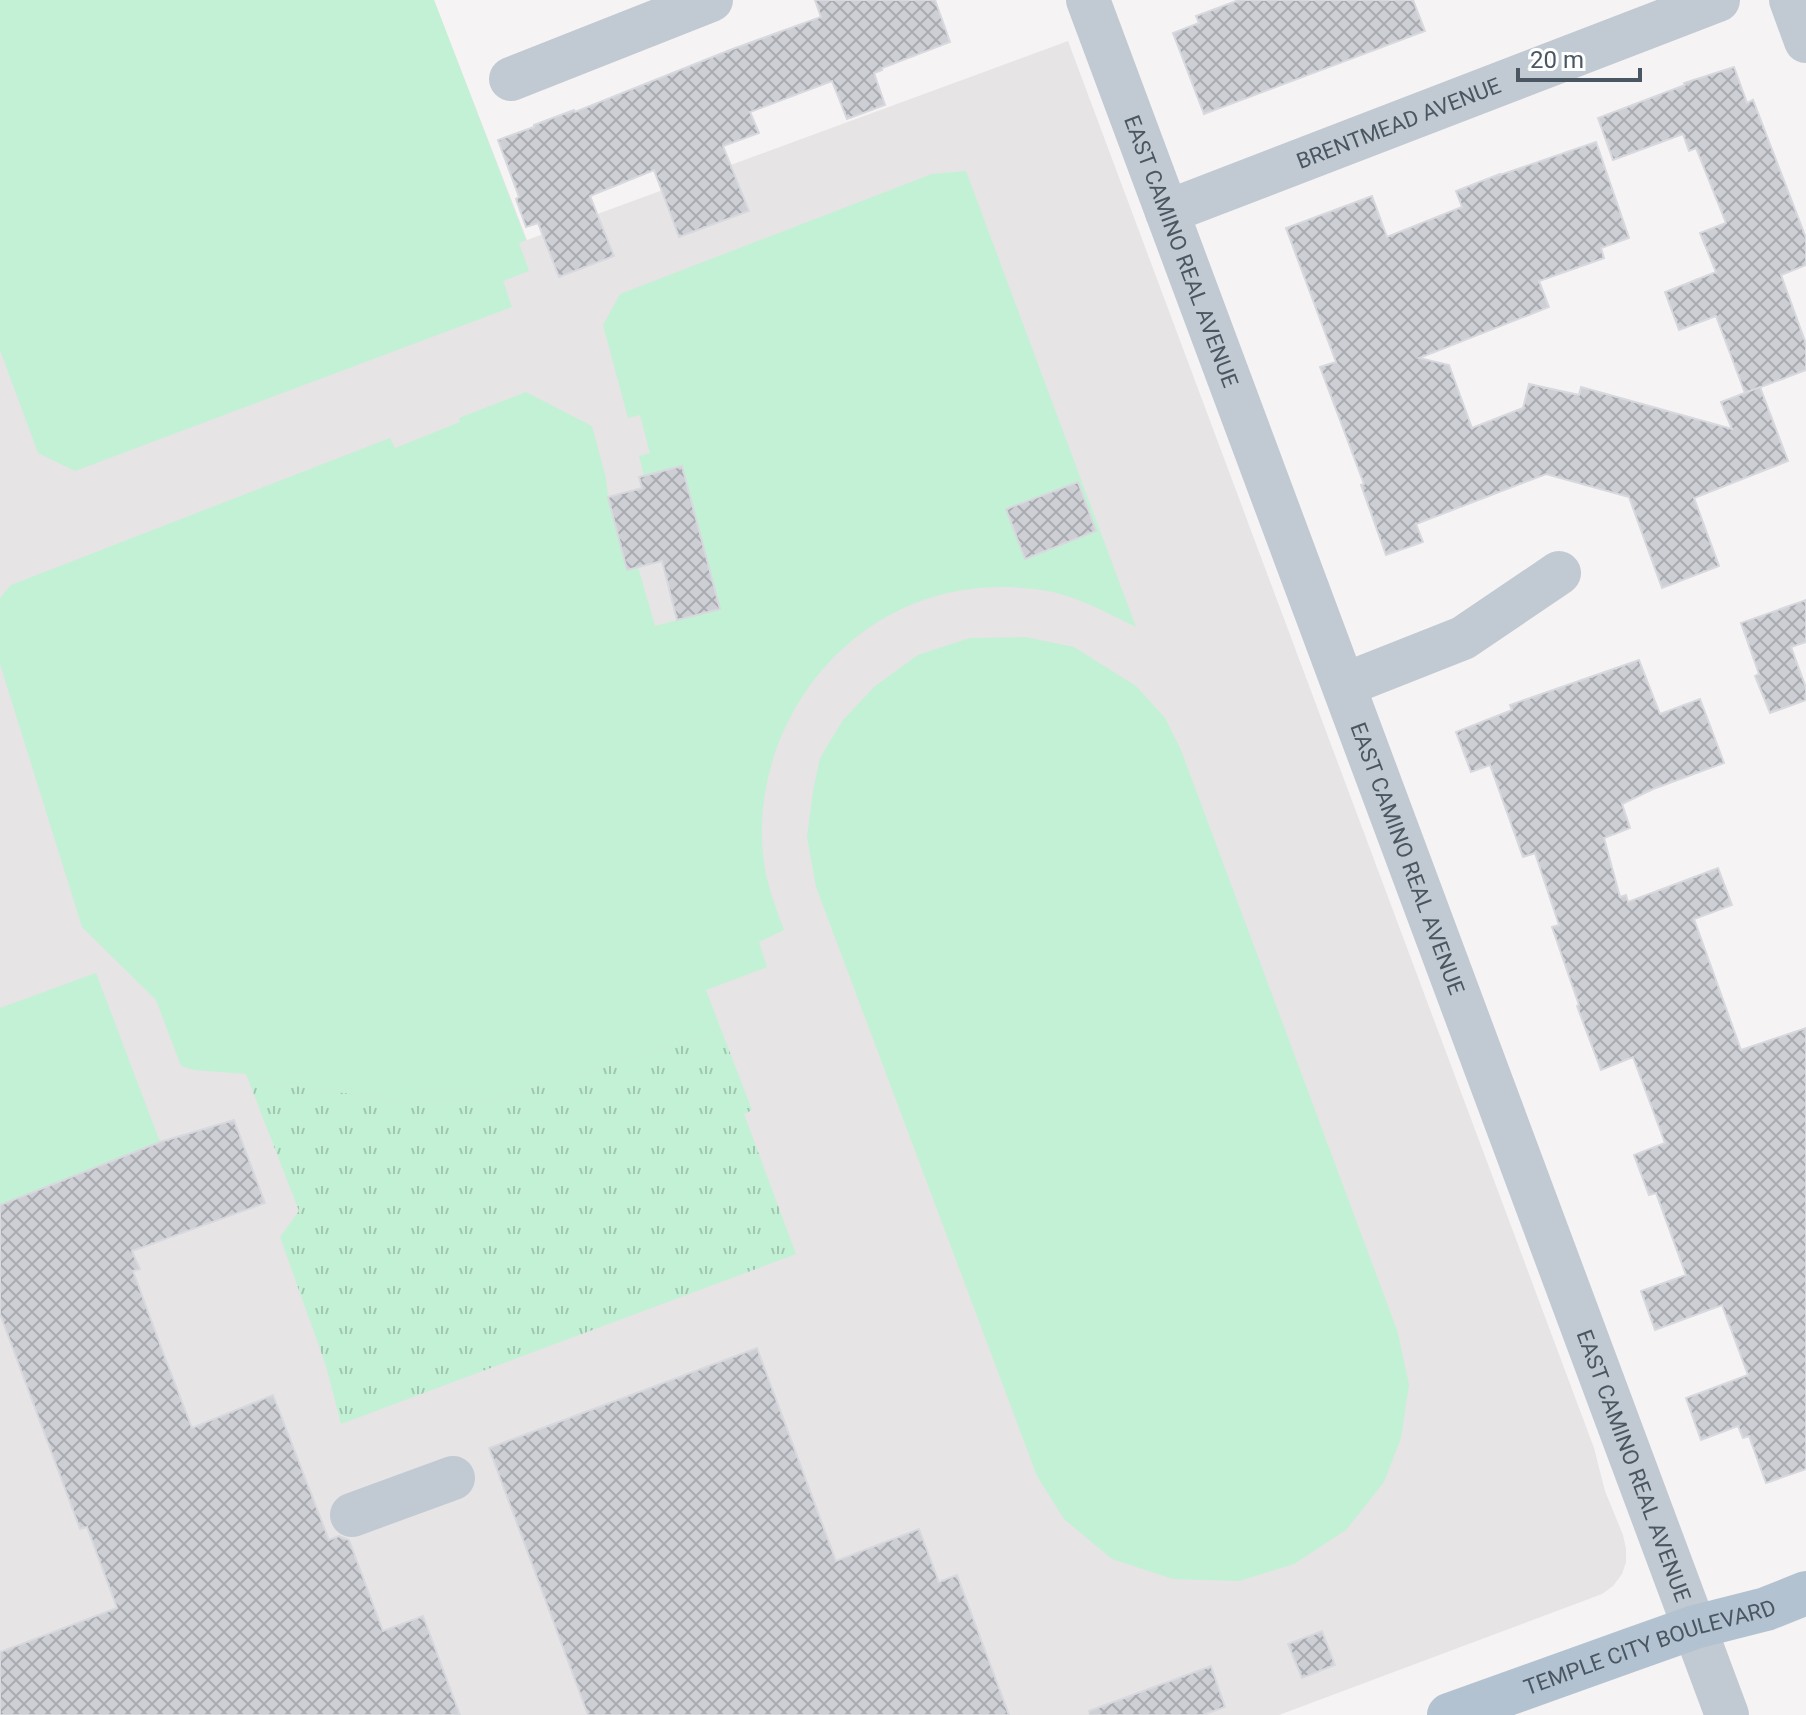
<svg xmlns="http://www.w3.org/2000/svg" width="1806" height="1715" font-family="Roboto,sans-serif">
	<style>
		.education { fill: #e6e4e5 }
		.grass { fill: url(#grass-tufts) }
		.park { fill: #c3f1d5 }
		.building { fill: url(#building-cross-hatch); stroke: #d7d9de; stroke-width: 2 }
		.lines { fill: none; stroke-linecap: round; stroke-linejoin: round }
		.minor { stroke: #c1cad2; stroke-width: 44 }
		.major { stroke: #b3c2d1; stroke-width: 44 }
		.labels { text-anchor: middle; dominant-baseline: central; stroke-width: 6; stroke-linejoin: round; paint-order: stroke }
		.street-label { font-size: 22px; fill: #4a5661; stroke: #fff }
	</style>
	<defs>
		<pattern id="grass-tufts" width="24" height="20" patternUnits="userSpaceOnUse" patternTransform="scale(2)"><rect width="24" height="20" fill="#c3f1d5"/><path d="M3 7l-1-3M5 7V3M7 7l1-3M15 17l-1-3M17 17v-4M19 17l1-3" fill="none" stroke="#a0c6b0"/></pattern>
		<pattern id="building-cross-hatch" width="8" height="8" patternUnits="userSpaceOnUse" patternTransform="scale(2)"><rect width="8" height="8" fill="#cdcfd5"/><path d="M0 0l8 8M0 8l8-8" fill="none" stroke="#a8abb0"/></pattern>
	</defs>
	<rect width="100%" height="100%" fill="#f5f3f3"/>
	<path class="education" d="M0 0H434L527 240 1068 41 1594 1448 1605 1491 1623 1535 1626 1549V1562L1622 1574 1613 1586 1602 1594 1279 1715H0Z"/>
	<path class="grass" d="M722 1032 752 1110 744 1114 796 1254 341 1424 326 1366 280 1237 299 1211 246 1074 289 1085 401 1101 442 1104 481 1102 592 1071 663 1047Z"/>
	<g class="park">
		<path d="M0 0H434L526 240 519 243 529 271 503 281 512 307 75 471 38 453 0 350Z"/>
		<path d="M966 171 1136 627C1104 611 1071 593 1035 589 1001 585 966 587 933 597 824 629 752 743 763 854 765 881 775 905 784 930L759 942 767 967 706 990 722 1032 663 1047 592 1071 481 1102 442 1104 401 1101 289 1085 246 1074 194 1070 181 1066 156 1000 82 927 0 664V598L11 585 390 438 395 448 460 422 459 418 526 392 592 426 606 478 608 497 626 569 638 567 655 626 719 609 644 476 639 456 650 453 640 415 628 418 603 325 620 294 932 174Z"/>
		<path d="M1025 637 1074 647 1136 686 1165 718 1181 750 1398 1333 1409 1385 1401 1438 1384 1482 1346 1530 1294 1564 1239 1581 1173 1579 1112 1559 1064 1519 1037 1476 816 887 807 837 813 791 820 758 843 720 875 686 918 655 970 638Z"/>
		<path d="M96 973 160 1142 0 1205V1008Z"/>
	</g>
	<g class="building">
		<path d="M815 0H935L950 42 882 68V70L874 73 885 105 847 119 832 81 750 112 759 133 723 146 749 211 679 237 654 170 590 196 614 256 559 277 538 223 526 227 516 199 519 197 498 140 534 127V125L574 110 575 112 730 50 821 17Z"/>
		<path d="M1239 0H1413L1425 31 1204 114 1173 33 1199 23 1196 16Z"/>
		<path d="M1734 67 1747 103 1753 100 1806 238V265L1781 275 1806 344V370L1745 393 1716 316 1679 330 1665 292 1716 272 1700 233 1726 223 1696 148 1689 151 1683 134 1613 160 1598 118 1685 85 1684 83Z"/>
		<path d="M1596 142 1629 238 1601 248 1604 258 1539 281 1549 307 1419 358 1449 365 1472 428 1523 408 1529 384 1579 395 1581 387 1732 429 1721 402 1760 387 1788 461 1694 498 1719 566 1662 588 1629 497 1546 474 1416 524 1423 542 1386 555 1361 485 1364 484 1320 367 1336 362 1286 228 1372 196 1387 237 1462 207 1456 191 1500 174V175Z"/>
		<path d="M682 466 720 609 677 620 662 561 627 570 608 497 642 488 639 477Z"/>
		<path d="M1078 482 1096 531 1025 559 1006 509Z"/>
		<path d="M1806 600V642L1791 647 1806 688V700L1770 713 1755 676 1759 674 1741 623Z"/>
		<path d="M1639 660 1660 714 1700 699 1724 763 1653 789 1622 804 1630 828 1604 838 1620 897 1626 895 1628 902 1718 868 1732 905 1694 919 1741 1050 1806 1028V1469L1766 1483 1749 1436 1743 1438 1738 1426 1701 1440 1686 1398 1748 1375 1722 1305 1655 1330 1641 1291 1686 1275 1656 1193 1649 1195 1634 1155 1665 1143 1633 1057 1601 1070 1577 1006 1579 1005 1552 927 1559 925 1535 853 1523 857 1490 765 1471 772 1456 732 1512 710 1510 705Z"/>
		<path d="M234 1120 265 1203 132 1251 140 1269 133 1271 161 1347 192 1428 273 1395 329 1540 339 1536 349 1540 383 1631 423 1616 460 1715H0V1652L117 1608 87 1527 80 1529 0 1314V1205L160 1142Z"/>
		<path d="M757 1348 836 1561 919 1529 939 1582 957 1575 1009 1715H588L489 1448Z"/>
		<path d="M1322 1631 1335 1665 1302 1678 1288 1644Z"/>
		<path d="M1211 1666 1225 1707 1203 1715H1090L1089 1711Z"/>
	</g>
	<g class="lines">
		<g class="minor">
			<path id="s1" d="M1088 0 1727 1715"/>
			<path d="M1791 0 1806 41"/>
			<path d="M511 79 711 0"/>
			<path id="s2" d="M1167 212 1718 0"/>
			<path d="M1344 685 1463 638 1559 573"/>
			<path d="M352 1515 453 1478"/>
		</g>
		<path class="major" id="s3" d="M1449 1715 1633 1649 1695 1627 1766 1609 1806 1593"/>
	</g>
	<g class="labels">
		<g class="street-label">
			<text stroke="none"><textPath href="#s2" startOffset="248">BRENTMEAD AVENUE</textPath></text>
			<text stroke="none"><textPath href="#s1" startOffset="268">EAST CAMINO REAL AVENUE</textPath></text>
			<text stroke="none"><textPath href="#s1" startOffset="916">EAST CAMINO REAL AVENUE</textPath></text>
			<text stroke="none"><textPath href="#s1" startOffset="1564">EAST CAMINO REAL AVENUE</textPath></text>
			<text stroke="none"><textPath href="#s3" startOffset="212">TEMPLE CITY BOULEVARD</textPath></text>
		</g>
	</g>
	<path d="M1518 68v12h122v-12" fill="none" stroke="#4a5661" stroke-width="4"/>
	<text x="1530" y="68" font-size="24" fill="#4a5661" stroke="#ffffff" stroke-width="6" paint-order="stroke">20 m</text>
</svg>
